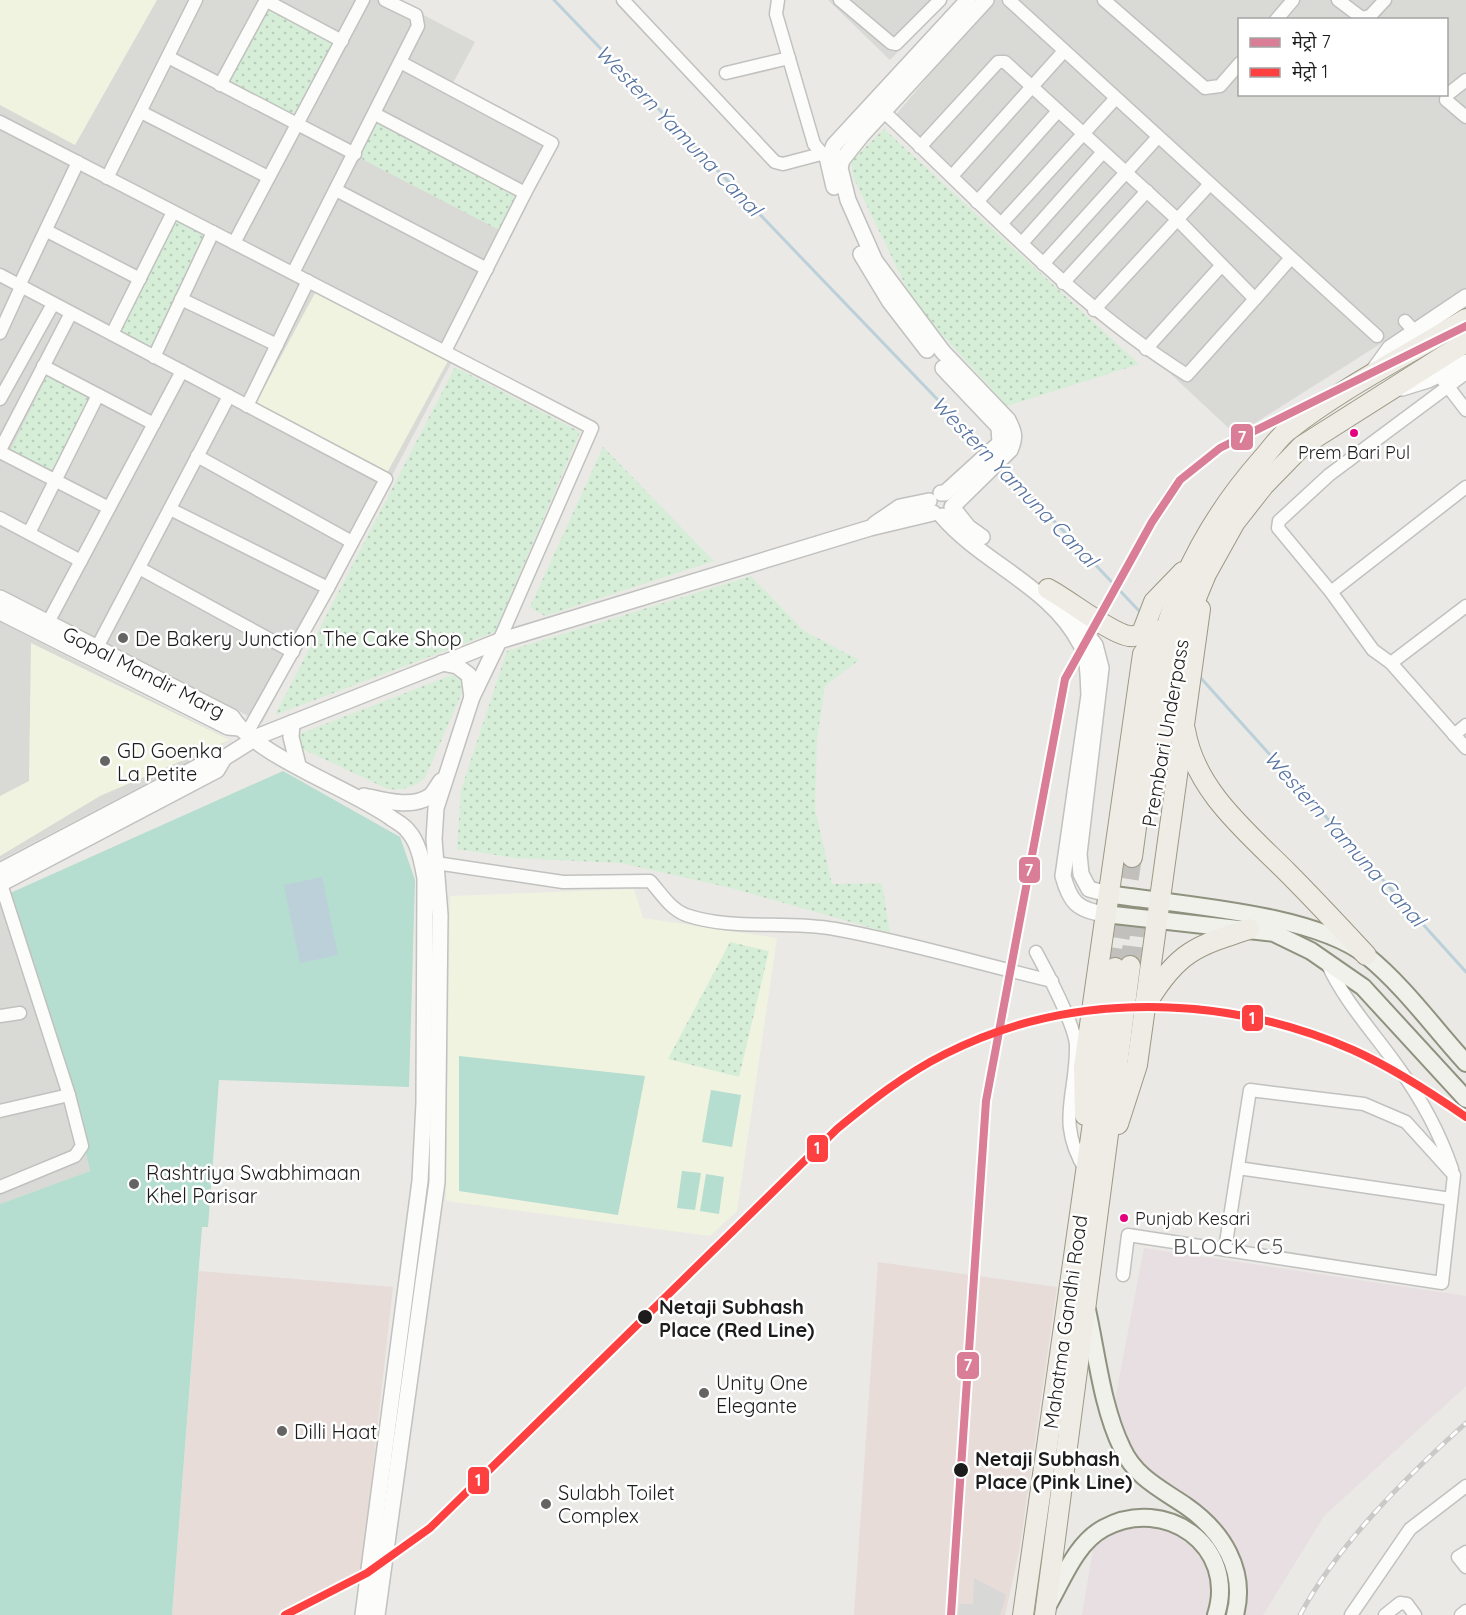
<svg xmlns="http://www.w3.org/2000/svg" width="1466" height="1615" font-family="Quicksand,'Noto Sans Devanagari',sans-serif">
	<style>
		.residential { fill: #d9d9d6; fill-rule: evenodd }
		.commercial { fill: #e7dcd8 }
		.industrial { fill: #e7dfe2 }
		.education { fill: #f1f3e1 }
		.religious { fill: #d8d8d6 }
		.park { fill: url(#park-dots) }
		.pitch { fill: #b5ddd0 }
		.water { fill: #bcd0da }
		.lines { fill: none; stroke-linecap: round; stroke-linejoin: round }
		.stream { stroke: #bcd0da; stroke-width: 3 }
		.primary-tunnel { stroke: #c1c0bd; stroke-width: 20; stroke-dasharray: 20 10; stroke-linecap: butt }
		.minor-casing { stroke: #c1c1bf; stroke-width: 15 }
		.tertiary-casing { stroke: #c1c1bf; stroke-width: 18 }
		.secondary-casing { stroke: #8e927f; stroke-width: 20 }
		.primary-casing { stroke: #9d9885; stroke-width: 22 }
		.minor { stroke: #fcfcfb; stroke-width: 12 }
		.tertiary { stroke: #fcfcfb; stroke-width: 15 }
		.secondary { stroke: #f0f1eb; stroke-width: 16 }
		.primary { stroke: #eeece5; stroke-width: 20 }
		.rail-casing { stroke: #c9c9c8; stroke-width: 5 }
		.rail { stroke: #fff; stroke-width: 3; stroke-dasharray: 9; stroke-linecap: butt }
		.metro-1-casing { stroke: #fff; stroke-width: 12 }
		.metro-2-casing { stroke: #fff; stroke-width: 12 }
		.metro-1 { stroke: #da7d96; stroke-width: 8 }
		.metro-2 { stroke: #ff4040; stroke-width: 8 }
		.bus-dot { fill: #e5007d; stroke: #fff; stroke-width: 2 }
		.poi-dot { fill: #646462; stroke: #fff; stroke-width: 2 }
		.stop-dot { fill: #1c1c1c; stroke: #fff; stroke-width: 2 }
		.labels { text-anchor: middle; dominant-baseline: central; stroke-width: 5; stroke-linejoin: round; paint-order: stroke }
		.bus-label { font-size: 18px; fill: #1c1c1c; stroke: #fff }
		.poi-label { font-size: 20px; fill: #1c1c1c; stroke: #fff; text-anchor: start }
		.street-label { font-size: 20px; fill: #1c1c1c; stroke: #fff }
		.stop-label { font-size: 20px; font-weight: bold; fill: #1c1c1c; stroke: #fff; text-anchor: start }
		.water-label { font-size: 21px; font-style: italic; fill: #5572a0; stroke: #fff }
		.neighbourhood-label { font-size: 21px; letter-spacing: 1.5px; fill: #4f4f4f; stroke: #fff }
		.line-badge { stroke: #fff; stroke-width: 2 }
		.badge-label { font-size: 16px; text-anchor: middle; font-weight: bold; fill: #fff }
	</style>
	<defs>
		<pattern id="park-dots" width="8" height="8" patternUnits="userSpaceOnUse" patternTransform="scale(1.5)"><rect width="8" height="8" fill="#d6eed8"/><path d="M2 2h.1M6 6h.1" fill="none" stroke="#b7ccb9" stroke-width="1.8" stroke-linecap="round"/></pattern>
	</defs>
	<rect width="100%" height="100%" fill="#eae9e5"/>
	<g class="residential">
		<path d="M0 0H395L475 42 453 83 560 142 448 345 457 352 262 723 0 588Z"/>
		<path d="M828 0H948L890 60Z"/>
		<path d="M992 0H1466V290L1236 435 895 116ZM1240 20H1446V94H1240Z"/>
		<path d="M0 622 230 740 0 860Z"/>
		<path d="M8 894 64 1058 90 1171 0 1204V903Z"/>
	</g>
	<g class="commercial">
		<path d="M878 1262 1057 1287 1020 1547 1005 1615H854Z"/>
		<path d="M199 1271 393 1287 361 1575 276 1615H172Z"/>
	</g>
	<path class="industrial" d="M1144 1248 1466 1296V1386L1324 1516 1263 1615H1082L1094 1543 1116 1531 1143 1526 1176 1534 1194 1548 1205 1511 1160 1485 1133 1456 1121 1433 1115 1400Z"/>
	<g class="education">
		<path d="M0 0H157L75 145 0 105Z"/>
		<path d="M316 291 448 361 387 473 256 403Z"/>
		<path d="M31 643 230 740 100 796 0 856V796L29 781Z"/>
		<path d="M634 889 643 918 777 938 737 1211 710 1236 446 1201 450 896Z"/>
	</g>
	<path class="religious" d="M974 1578 1006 1595 1000 1615H958L959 1604H973Z"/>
	<g class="park">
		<path d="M268 6 335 41 295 118 227 83Z"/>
		<path d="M377 120 522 195 503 232 358 157Z"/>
		<path d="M884 129 1139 364 1007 406 915 305 853 177 851 162Z"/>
		<path d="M174 220 207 236 150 349 117 333Z"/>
		<path d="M455 367 580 432 495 632 275 715Z"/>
		<path d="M48 374 91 395 52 474 9 453Z"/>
		<path d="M603 447 714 561 545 616 530 607Z"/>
		<path d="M751 576 804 631 859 660 825 686 817 739 815 809 832 884 882 883 890 933 731 888 621 863 514 858 457 849 461 790 507 651Z"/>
		<path d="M452 675 463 681 464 688 425 778C413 788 403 790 388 789L296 746 294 739 302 733Z"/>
		<path d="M730 942 769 951 739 1077 668 1059Z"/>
	</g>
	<g class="pitch">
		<path d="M283 771 400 837 415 880 409 1087 219 1080 208 1227H202L172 1615H0V1204L90 1171 64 1058 8 894Z"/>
		<path d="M459 1056 645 1076 618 1215 459 1191Z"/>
		<path d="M711 1090 741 1095 732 1147 702 1142Z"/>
		<path d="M682 1171 701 1173 695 1210 677 1208Z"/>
		<path d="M706 1174 724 1177 719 1214 700 1211Z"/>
	</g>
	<path class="water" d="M322 877 338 955 300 963 284 885Z"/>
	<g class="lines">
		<g class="stream">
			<path d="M554 0 985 449"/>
			<path d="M1002 466 1142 614"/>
			<path d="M1199 676 1466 972"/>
		</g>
		<g class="primary-tunnel">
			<path d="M1130 966 1136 919"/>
			<path d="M1115 968 1132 857"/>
		</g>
		<g class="minor-casing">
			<g id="minor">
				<path d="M265 0 342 41"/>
				<path d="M623 0 775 162 783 164 821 154"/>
				<path d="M778 0 776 14 814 144 825 157"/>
				<path d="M840 0 891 43 896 44 940 0"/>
				<path d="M1009 0 1377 336"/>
				<path d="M1104 0 1205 88 1220 86 1240 63"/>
				<path d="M1338 0 1362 18 1370 16 1385 0"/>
				<path d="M1276 20 1293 0"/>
				<path d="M168 57 355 154"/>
				<path d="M726 73 789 58"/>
				<path d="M1466 80 1447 95 1446 100 1466 117"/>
				<path d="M220 85 266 0"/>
				<path d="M883 111C982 203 1072 303 1187 375L1255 299 1177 219 1005 62H998L920 147"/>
				<path d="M141 112 268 177"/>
				<path d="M375 114 525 193 552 143 402 63"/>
				<path d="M0 122 592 428 499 641"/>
				<path d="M952 176 1064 51"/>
				<path d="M107 178 196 0"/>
				<path d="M336 190 487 269"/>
				<path d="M977 202 1058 111"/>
				<path d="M1001 224 1115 99"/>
				<path d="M47 231 140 279"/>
				<path d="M234 243 363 0"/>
				<path d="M1022 243 1103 152"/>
				<path d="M1043 264 1157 138"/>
				<path d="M293 273 418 26 416 15 385 0"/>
				<path d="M0 275 386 479 328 588 247 733"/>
				<path d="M1063 283 1147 191"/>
				<path d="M19 286 78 162"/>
				<path d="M181 299 277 345"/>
				<path d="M1255 299 1290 259"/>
				<path d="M1094 310 1210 184"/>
				<path d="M1405 321 1415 332"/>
				<path d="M0 333 21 287"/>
				<path d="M112 334 173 212"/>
				<path d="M1146 349 1221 266"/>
				<path d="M445 351 525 193"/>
				<path d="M154 357 213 232"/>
				<path d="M43 366 154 424"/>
				<path d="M1466 373 1329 475 1279 521 1278 528 1331 592 1466 487"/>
				<path d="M1443 380 1466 410"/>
				<path d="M0 399 53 304"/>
				<path d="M247 406 308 281"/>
				<path d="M0 450 71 313"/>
				<path d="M0 452 109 508"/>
				<path d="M197 456 352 542"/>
				<path d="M170 509 328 588"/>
				<path d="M0 518 81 561"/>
				<path d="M29 533 98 395"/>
				<path d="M139 568 293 652"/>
				<path d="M1331 592 1373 650 1391 663"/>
				<path d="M1466 606 1391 663 1466 748"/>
				<path d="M44 630 182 371"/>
				<path d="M93 655 229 396"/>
				<path d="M1454 735 1466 725"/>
				<path d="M436 863 563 882 650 881C661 893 670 909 686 915 733 931 786 920 835 929 908 942 980 964 1052 981"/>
				<path d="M1036 952C1046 970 1075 1026 1076 1045 1077 1096 1055 1121 1086 1171"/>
				<path d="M1327 963C1344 1001 1374 1033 1398 1067 1420 1097 1440 1134 1452 1169"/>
				<path d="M0 1016 20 1013"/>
				<path d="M0 1111 69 1095"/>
				<path d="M1238 1168 1451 1199"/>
				<path d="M0 1187 75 1156 82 1146 69 1095 1 884"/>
				<path d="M1123 1275 1128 1235 1442 1283 1454 1175 1406 1122 1364 1104 1250 1090 1225 1249"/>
				<path d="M1466 1552 1458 1557 1466 1567"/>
				<path d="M1351 1615 1410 1529 1466 1486"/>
				<path d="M1385 1615 1400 1603 1407 1604 1415 1615"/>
				<path d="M1461 1615 1466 1611"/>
			</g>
		</g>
		<g class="tertiary-casing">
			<g id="tertiary">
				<path d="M834 187 828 161 834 145 968 0"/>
				<path d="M861 254 890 302 927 350"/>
				<path d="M1374 370 1390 348 1466 297"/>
				<path d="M1402 388 1428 380 1466 362"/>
				<path d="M941 493H945L1000 443 999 427 943 368"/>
				<path d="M953 506 1010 450C1016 437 1014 432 1008 420L943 352 875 261 848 200 840 168 842 160 861 136 986 0"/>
				<path d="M952 507 968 527 982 537"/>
				<path d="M942 516C983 564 1051 586 1081 645 1089 660 1088 678 1089 695L1063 876C1070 902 1077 910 1105 914"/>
				<path d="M875 524 900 507 929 501"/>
				<path d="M0 598 232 717C256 756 349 788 390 817 395 821 404 825 408 831 419 843 422 862 425 878L424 1103 420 1181 363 1615"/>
				<path d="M1060 602 1095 645 1101 668 1079 854 1081 874 1089 889 1108 894"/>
				<path d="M0 612 228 727 239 728"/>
				<path d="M442 663 457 666 469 675 472 697"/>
				<path d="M292 723 291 737 298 765"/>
				<path d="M364 796C383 800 412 809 430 796 434 793 438 785 441 781"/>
				<path d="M0 871 211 760 224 758 259 736 499 641 870 528 933 513"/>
				<path d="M0 884 217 770 224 758"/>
				<path d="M377 1615 437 1182 440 915 434 839 436 808 472 697 499 641"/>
			</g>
		</g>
		<g class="secondary-casing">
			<g id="secondary">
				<path d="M1108 894C1177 905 1314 913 1367 956 1404 986 1434 1028 1466 1063"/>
				<path d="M1105 914 1274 933 1311 951 1363 987 1466 1099"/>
				<path d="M1087 1310C1097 1355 1102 1407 1122 1448 1135 1477 1161 1489 1186 1506 1222 1531 1247 1570 1235 1615"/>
				<path d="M1048 1605C1063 1579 1076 1543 1104 1528 1165 1495 1238 1546 1216 1615"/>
			</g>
		</g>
		<g class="primary-casing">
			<g id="primary">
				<path d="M1048 589C1069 600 1110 633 1129 636 1134 637 1138 635 1142 633L1154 602 1183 572"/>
				<path d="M1185 730C1195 790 1246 831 1287 872 1314 899 1340 927 1366 955"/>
				<path d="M1155 785 1173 667 1181 634 1206 574 1235 522 1264 485 1302 446 1466 342"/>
				<path d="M1132 857 1160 650C1178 579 1214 513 1263 458 1272 448 1280 435 1291 428 1345 386 1408 355 1466 319"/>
				<path d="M1148 1001C1178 952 1196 946 1249 929"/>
				<path d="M1085 1115 1084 1067 1143 654 1161 630"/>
				<path d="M1118 1124 1137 1065 1200 609"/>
				<path d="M1023 1615 1115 968"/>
				<path d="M1045 1615 1130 966"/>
			</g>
		</g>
		<use href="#minor" class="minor"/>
		<use href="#tertiary" class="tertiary"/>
		<use href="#secondary" class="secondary"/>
		<use href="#primary" class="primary"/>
		<g class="rail-casing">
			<path id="rail" d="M1300 1615C1338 1544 1407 1476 1466 1423"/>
		</g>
		<use href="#rail" class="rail"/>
		<g class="metro-1-casing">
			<path id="metro-1" d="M951 1615 986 1101 1065 679 1152 522 1180 480 1220 448 1466 326"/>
		</g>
		<g class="metro-2-casing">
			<path id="metro-2" d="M285 1615 367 1573 430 1528 837 1129C871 1101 905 1074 945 1054 1071 990 1225 994 1353 1050 1393 1068 1430 1092 1466 1117"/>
		</g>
		<use href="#metro-1" class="metro-1"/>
		<use href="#metro-2" class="metro-2"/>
	</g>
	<g class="bus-dot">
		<circle cx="1354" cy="433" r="5"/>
		<circle cx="1124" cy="1218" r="5"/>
	</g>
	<g class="poi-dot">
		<circle cx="123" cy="638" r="6"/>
		<circle cx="105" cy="761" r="6"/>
		<circle cx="134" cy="1184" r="6"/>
		<circle cx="704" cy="1393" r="6"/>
		<circle cx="282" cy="1431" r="6"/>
		<circle cx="546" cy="1504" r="6"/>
	</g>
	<g class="stop-dot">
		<circle cx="645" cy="1317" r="8"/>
		<circle cx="961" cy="1470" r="8"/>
	</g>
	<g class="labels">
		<g class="bus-label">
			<text x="1354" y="452">Prem Bari Pul</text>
			<text x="1135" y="1218" text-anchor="start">Punjab Kesari</text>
		</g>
		<g class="poi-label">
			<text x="135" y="638">De Bakery Junction The Cake Shop</text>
			<text x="117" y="750">GD Goenka<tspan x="117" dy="23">La Petite</tspan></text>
			<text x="146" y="1172">Rashtriya Swabhimaan<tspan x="146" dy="23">Khel Parisar</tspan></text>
			<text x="716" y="1382">Unity One<tspan x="716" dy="23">Elegante</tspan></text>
			<text x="294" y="1431">Dilli Haat</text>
			<text x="558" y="1492">Sulabh Toilet<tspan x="558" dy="23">Complex</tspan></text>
		</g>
		<g class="street-label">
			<text transform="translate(144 672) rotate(27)">Gopal Mandir Marg</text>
			<text transform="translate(1165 733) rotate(-80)">Prembari Underpass</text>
			<text transform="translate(1065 1322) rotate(-82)">Mahatma Gandhi Road</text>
		</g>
		<g class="stop-label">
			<text x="659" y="1306">Netaji Subhash<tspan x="659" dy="23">Place (Red Line)</tspan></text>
			<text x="975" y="1458">Netaji Subhash<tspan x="975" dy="23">Place (Pink Line)</tspan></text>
		</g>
		<g class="water-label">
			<text transform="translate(679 130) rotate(46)">Western Yamuna Canal</text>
			<text transform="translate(1015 481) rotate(46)">Western Yamuna Canal</text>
			<text transform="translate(1345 838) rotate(48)">Western Yamuna Canal</text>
		</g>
		<g class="neighbourhood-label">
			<text x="1229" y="1246">BLOCK C5</text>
		</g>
	</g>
	<g class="line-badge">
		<rect x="1230" y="423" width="24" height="28" rx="6" fill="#da7d96"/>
		<rect x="1018" y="856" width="23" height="28" rx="6" fill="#da7d96"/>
		<rect x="1241" y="1004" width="23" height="28" rx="6" fill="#ff4040"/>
		<rect x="806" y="1134" width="23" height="29" rx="6" fill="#ff4040"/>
		<rect x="956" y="1351" width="24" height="29" rx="6" fill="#da7d96"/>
		<rect x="467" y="1466" width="23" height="29" rx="6" fill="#ff4040"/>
	</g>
	<g class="badge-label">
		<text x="1242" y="443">7</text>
		<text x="1029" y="876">7</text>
		<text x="1252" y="1024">1</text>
		<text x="817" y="1154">1</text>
		<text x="968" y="1371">7</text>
		<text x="478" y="1486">1</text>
	</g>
	<rect x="1238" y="18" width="210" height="78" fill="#ffffff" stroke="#a4a4a4" stroke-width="1.5"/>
	<rect x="1250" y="38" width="30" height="9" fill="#da7d96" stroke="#a4a4a4" stroke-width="1.5"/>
	<text x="1292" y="48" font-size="18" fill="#1c1c1c">मेट्रो 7</text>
	<rect x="1250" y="68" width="30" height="9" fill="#ff4040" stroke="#a4a4a4" stroke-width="1.5"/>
	<text x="1292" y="78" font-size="18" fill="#1c1c1c">मेट्रो 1</text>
</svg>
